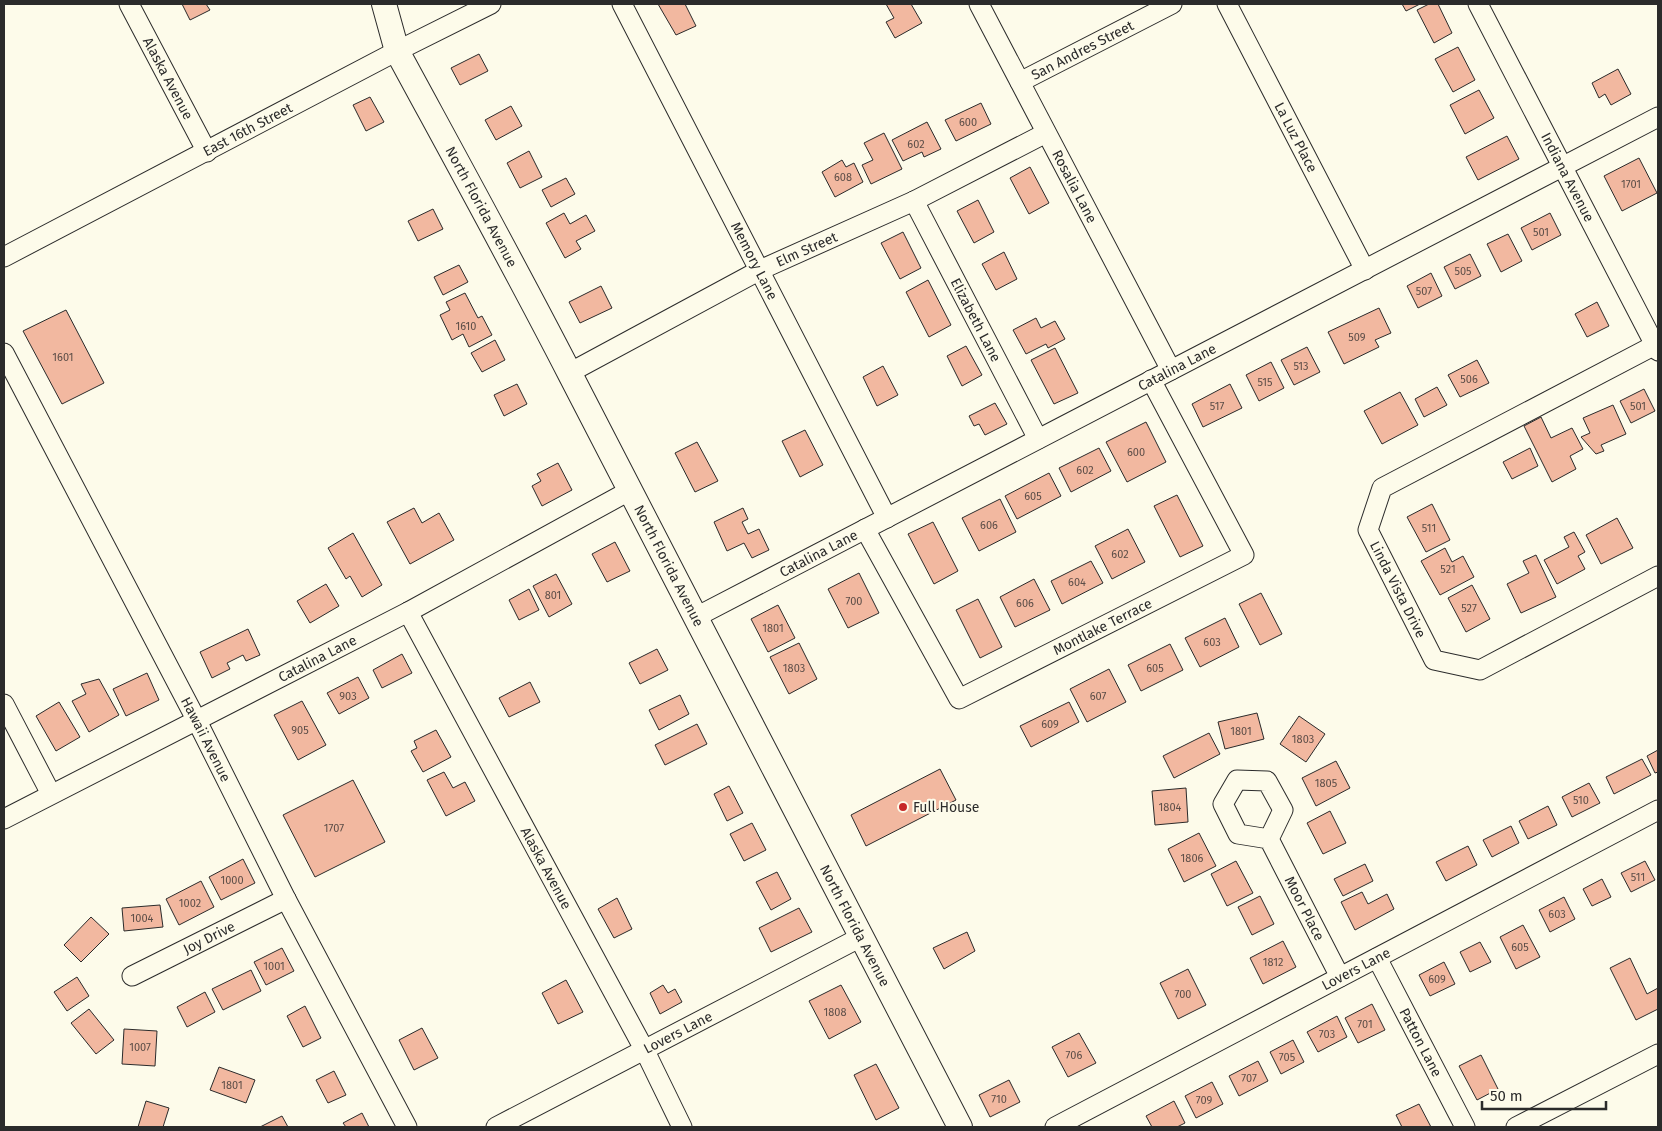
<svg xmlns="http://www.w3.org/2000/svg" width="1662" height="1131" font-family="'Fira Sans',sans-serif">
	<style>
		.building { fill: #f2b8a0; stroke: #2b2b2b }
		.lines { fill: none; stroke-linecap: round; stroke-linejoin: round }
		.minor-casing { stroke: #2b2b2b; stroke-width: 21 }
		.major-casing { stroke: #2b2b2b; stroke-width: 26 }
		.minor { stroke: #fdfbea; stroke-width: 19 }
		.major { stroke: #fdfbea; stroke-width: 24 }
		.poi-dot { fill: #c62828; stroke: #fdfbea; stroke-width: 2 }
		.labels { text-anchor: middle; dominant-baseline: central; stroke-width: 4; stroke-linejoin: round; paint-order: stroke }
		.number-label { font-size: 11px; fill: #5d4e48 }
		.street-label { font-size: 14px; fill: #2b2b2b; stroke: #fdfbea }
		.poi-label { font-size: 14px; fill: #2b2b2b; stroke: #fdfbea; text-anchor: start }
	</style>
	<rect width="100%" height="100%" fill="#fdfbea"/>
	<g class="building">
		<path d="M182 4H206L210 10 190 20Z"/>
		<path d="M658 4H685L696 26 676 35Z"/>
		<path d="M886 4H911L922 23 895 38 886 22 894 18Z"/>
		<path d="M1402 4H1420L1406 11Z"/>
		<path d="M1429 4H1438L1452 33 1434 43 1417 10Z"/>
		<path d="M1458 47 1475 80 1453 92 1435 59Z"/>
		<path d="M479 54 488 71 460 85 451 68Z"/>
		<path d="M1618 69 1631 94 1611 105 1605 94 1599 98 1592 83Z"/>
		<path d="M1479 90 1494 118 1465 134 1450 105Z"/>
		<path d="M370 97 384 122 366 131 353 105Z"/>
		<path d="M981 103 991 124 956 141 945 120Z"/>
		<path d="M511 106 522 126 496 140 485 120Z"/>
		<path d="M927 122 941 149 924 157 922 152 903 161 892 140Z"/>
		<path d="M884 133 902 169 871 184 862 165 873 160 864 143Z"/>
		<path d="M1507 136 1519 159 1478 180 1466 157Z"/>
		<path d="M529 151 542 177 520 188 507 163Z"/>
		<path d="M1639 158 1657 193 1622 211 1604 176Z"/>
		<path d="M842 160 846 167 854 163 863 182 835 197 822 172Z"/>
		<path d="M1030 167 1049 203 1029 214 1010 178Z"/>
		<path d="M566 178 575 194 551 207 542 190Z"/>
		<path d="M978 200 994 232 974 243 957 211Z"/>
		<path d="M433 209 443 229 418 241 408 221Z"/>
		<path d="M564 213 570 224 586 215 595 231 576 241 581 249 565 258 546 223Z"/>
		<path d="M1550 213 1561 235 1532 250 1521 228Z"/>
		<path d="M903 232 921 268 900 279 881 243Z"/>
		<path d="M1508 234 1522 261 1501 272 1487 244Z"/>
		<path d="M1004 252 1017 279 996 290 982 264Z"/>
		<path d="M1470 254 1481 276 1455 289 1444 267Z"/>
		<path d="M459 265 468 282 443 295 434 277Z"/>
		<path d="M1431 273 1442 296 1418 308 1407 286Z"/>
		<path d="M928 280 951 325 929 337 906 292Z"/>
		<path d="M601 286 612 308 580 323 569 302Z"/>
		<path d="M465 293 478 318 482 316 492 335 469 347 463 334 452 340 440 315 450 310 446 302Z"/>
		<path d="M1597 302 1609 326 1587 337 1575 314Z"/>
		<path d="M1379 308 1391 333 1375 340 1379 347 1344 364 1328 332Z"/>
		<path d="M66 310 104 383 62 404 23 331Z"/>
		<path d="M1036 318 1041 328 1055 321 1065 339 1048 348 1046 344 1026 354 1013 330Z"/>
		<path d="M495 340 505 360 482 372 471 353Z"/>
		<path d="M966 346 982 375 962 386 947 356Z"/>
		<path d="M1307 347 1320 372 1294 385 1281 360Z"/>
		<path d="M1055 348 1078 393 1054 404 1031 360Z"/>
		<path d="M1477 360 1489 383 1460 397 1448 375Z"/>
		<path d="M1271 362 1284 388 1259 401 1246 375Z"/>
		<path d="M883 366 898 395 877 406 863 377Z"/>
		<path d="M517 384 527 404 504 416 494 395Z"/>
		<path d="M1230 384 1242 408 1203 427 1192 404Z"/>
		<path d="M1437 387 1447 405 1424 417 1415 399Z"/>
		<path d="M1644 389 1655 411 1631 423 1620 401Z"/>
		<path d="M1400 392 1418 425 1382 444 1364 411Z"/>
		<path d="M995 403 1007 424 985 435 979 424 974 426 969 416Z"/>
		<path d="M1613 405 1626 434 1601 445 1604 451 1596 454 1581 437 1590 433 1583 418Z"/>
		<path d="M1541 417 1551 438 1572 428 1583 449 1570 456 1576 469 1552 482 1524 426Z"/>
		<path d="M1146 422 1166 462 1127 482 1106 442Z"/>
		<path d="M805 430 823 465 800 477 782 441Z"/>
		<path d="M697 442 718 481 695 492 675 453Z"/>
		<path d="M1099 448 1111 471 1071 492 1059 468Z"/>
		<path d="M1530 448 1538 466 1512 479 1503 462Z"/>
		<path d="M558 463 572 490 542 506 532 486 541 481 537 474Z"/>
		<path d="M1049 473 1061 496 1017 519 1005 496Z"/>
		<path d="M1177 495 1203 546 1180 557 1154 506Z"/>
		<path d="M1000 499 1016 532 979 551 962 518Z"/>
		<path d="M1432 504 1450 540 1426 552 1407 517Z"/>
		<path d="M414 508 422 523 439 513 454 540 410 564 387 522Z"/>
		<path d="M743 508 748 519 742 522 748 534 759 529 769 550 752 558 744 543 727 551 714 522Z"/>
		<path d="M1617 518 1633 548 1601 564 1586 535Z"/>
		<path d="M933 522 958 571 934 584 908 534Z"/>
		<path d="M1128 529 1145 562 1112 579 1095 546Z"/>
		<path d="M1574 532 1585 552 1578 556 1585 569 1557 584 1544 560 1569 547 1564 537Z"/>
		<path d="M353 533 382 585 362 597 350 576 346 579 328 548Z"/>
		<path d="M615 542 630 571 607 582 592 554Z"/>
		<path d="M1445 548 1452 562 1463 556 1474 577 1440 595 1421 561Z"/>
		<path d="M1536 555 1556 597 1521 613 1507 584 1529 573 1523 561Z"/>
		<path d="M1091 561 1103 583 1062 604 1051 581Z"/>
		<path d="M859 573 879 613 848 628 828 589Z"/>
		<path d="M556 574 572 604 549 617 533 586Z"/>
		<path d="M1034 579 1050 610 1015 627 1000 597Z"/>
		<path d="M326 584 339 606 310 623 297 601Z"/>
		<path d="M1472 585 1490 619 1466 632 1448 598Z"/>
		<path d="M529 589 539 610 519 620 509 600Z"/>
		<path d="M1261 593 1282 634 1260 645 1239 604Z"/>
		<path d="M978 599 1002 647 980 658 956 610Z"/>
		<path d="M778 605 795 638 768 652 751 619Z"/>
		<path d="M1225 618 1239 647 1200 667 1185 638Z"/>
		<path d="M248 629 260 655 246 661 243 655 227 663 230 669 212 678 200 652Z"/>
		<path d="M799 643 817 679 789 694 770 657Z"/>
		<path d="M1170 644 1183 670 1141 691 1128 665Z"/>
		<path d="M657 649 668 670 640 684 629 663Z"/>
		<path d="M402 654 412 673 382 688 373 670Z"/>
		<path d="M1109 669 1126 702 1087 722 1070 689Z"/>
		<path d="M147 673 159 700 126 716 113 689Z"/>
		<path d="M358 677 369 698 339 714 327 693Z"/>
		<path d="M99 679 119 715 89 732 72 701 86 694 81 684Z"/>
		<path d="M530 682 540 702 509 717 499 698Z"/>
		<path d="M680 695 689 714 659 730 649 710Z"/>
		<path d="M302 701 326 745 298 760 274 715Z"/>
		<path d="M59 702 80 737 56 751 36 716Z"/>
		<path d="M1069 702 1079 722 1031 747 1020 726Z"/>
		<path d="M1257 713 1264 739 1225 749 1218 722Z"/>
		<path d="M1299 716 1325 734 1306 762 1280 744Z"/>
		<path d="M697 724 707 744 665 765 655 745Z"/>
		<path d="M436 730 451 757 423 772 411 751 417 748 414 741Z"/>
		<path d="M1209 733 1220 754 1174 778 1163 756Z"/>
		<path d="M1658 750V772L1655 773 1647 756Z"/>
		<path d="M1642 759 1651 775 1614 794 1606 777Z"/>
		<path d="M1336 761 1350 788 1316 806 1302 778Z"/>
		<path d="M940 769 956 800 866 846 851 815Z"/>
		<path d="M444 772 453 788 465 782 475 801 446 816 427 780Z"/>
		<path d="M353 780 385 842 315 877 283 815Z"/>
		<path d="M1589 783 1600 803 1572 817 1562 797Z"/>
		<path d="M729 786 743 813 727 821 714 794Z"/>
		<path d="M1186 788 1188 822 1155 825 1152 791Z"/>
		<path d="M1548 806 1557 825 1528 839 1519 821Z"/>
		<path d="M1330 811 1346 843 1323 854 1307 823Z"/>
		<path d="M752 823 766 850 744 861 730 834Z"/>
		<path d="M1511 826 1519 843 1492 857 1483 840Z"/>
		<path d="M1199 833 1216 866 1184 882 1168 849Z"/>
		<path d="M1468 846 1477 865 1446 881 1436 862Z"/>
		<path d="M243 859 255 883 221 900 209 877Z"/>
		<path d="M1236 861 1253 893 1227 906 1211 874Z"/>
		<path d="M1645 861 1655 880 1631 892 1621 873Z"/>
		<path d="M1365 864 1373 881 1343 896 1334 879Z"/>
		<path d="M777 872 791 899 771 910 756 882Z"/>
		<path d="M1602 879 1611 897 1592 906 1583 889Z"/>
		<path d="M201 881 214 907 179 925 166 899Z"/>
		<path d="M1362 892 1368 904 1387 894 1394 909 1355 930 1341 902Z"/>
		<path d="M1260 896 1274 924 1252 935 1238 907Z"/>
		<path d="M1564 897 1575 919 1550 932 1539 910Z"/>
		<path d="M617 898 632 929 614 938 598 909Z"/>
		<path d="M160 905 163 927 124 931 122 908Z"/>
		<path d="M799 908 812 932 771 952 759 928Z"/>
		<path d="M91 917 109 934 81 962 64 945Z"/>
		<path d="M1523 925 1540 957 1516 969 1500 937Z"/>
		<path d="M967 932 975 951 944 969 933 948Z"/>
		<path d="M1283 941 1296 967 1263 984 1250 958Z"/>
		<path d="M1480 942 1491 962 1470 972 1460 952Z"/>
		<path d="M282 948 294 971 266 985 254 962Z"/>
		<path d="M1630 958 1647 994 1658 988V1009L1636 1020 1610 968Z"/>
		<path d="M1444 962 1455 984 1430 996 1419 975Z"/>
		<path d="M1188 969 1206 1005 1178 1019 1160 983Z"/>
		<path d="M251 970 261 991 223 1010 212 989Z"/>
		<path d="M77 977 89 996 67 1011 54 992Z"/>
		<path d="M566 980 583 1012 558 1024 542 993Z"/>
		<path d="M663 985 668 993 675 989 682 1002 660 1014 650 993Z"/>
		<path d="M841 985 861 1022 829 1039 809 1001Z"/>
		<path d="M205 992 215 1012 187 1027 177 1007Z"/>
		<path d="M1372 1004 1385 1030 1358 1043 1345 1018Z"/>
		<path d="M305 1006 321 1038 303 1047 287 1016Z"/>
		<path d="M89 1009 114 1040 96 1054 71 1023Z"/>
		<path d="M1337 1016 1347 1037 1318 1052 1307 1032Z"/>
		<path d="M422 1028 438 1058 414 1070 399 1040Z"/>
		<path d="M124 1029 157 1031 155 1066 122 1064Z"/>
		<path d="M1079 1033 1096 1063 1068 1077 1052 1047Z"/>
		<path d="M1293 1040 1304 1062 1281 1074 1270 1052Z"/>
		<path d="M1481 1055 1498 1089 1477 1100 1459 1066Z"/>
		<path d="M1258 1061 1268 1081 1239 1096 1229 1076Z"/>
		<path d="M876 1064 899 1108 876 1120 854 1075Z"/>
		<path d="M219 1067 255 1080 246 1103 210 1090Z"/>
		<path d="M334 1071 346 1095 328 1103 316 1080Z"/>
		<path d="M1009 1080 1020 1102 990 1117 979 1095Z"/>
		<path d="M1212 1082 1223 1104 1196 1118 1185 1096Z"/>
		<path d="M146 1101 169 1108 163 1127H138Z"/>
		<path d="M1174 1101 1185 1123 1177 1127H1152L1146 1116Z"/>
		<path d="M1419 1104 1431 1127H1402L1396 1115Z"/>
		<path d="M362 1113 369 1127H346L343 1123Z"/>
		<path d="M282 1116 288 1127H260Z"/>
	</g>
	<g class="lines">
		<g class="minor-casing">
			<g id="minor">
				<path id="s1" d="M129 4 207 152"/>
				<path id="s2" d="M622 4 887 518"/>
				<path id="s3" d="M979 4 1171 370"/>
				<path id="s4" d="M1227 4 1365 270"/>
				<path id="s5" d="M1478 4 1658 351"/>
				<path id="s6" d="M1020 82 1172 4"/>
				<path id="s7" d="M914 201 1038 439"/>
				<path id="s8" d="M4 257 397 51 491 4"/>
				<path id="s9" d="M1655 345 1382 488 1368 530 1434 660 1480 670 1658 576"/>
				<path id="s10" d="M4 353 197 721 286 899 407 1127"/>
				<path id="s11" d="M569 373 760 270 914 201 1046 133"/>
				<path id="s12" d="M865 529 959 699 1244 555 1151 380"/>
				<path id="s13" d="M408 612 644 1049 682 1127"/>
				<path id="s14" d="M696 617 1658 117"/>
				<path d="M4 704 51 794"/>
				<path id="s15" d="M4 819 408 612 629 491"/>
				<path id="s16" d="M1269 839 1238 834 1223 804 1237 780 1267 781 1283 810 1269 839 1340 977"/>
				<path id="s17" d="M1377 958 1465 1127"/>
				<path id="s18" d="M132 976 286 899"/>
				<path id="s19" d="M496 1127 861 937"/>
				<path id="s20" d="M1055 1127 1658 810"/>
				<path d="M1516 1127 1658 1054"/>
			</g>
		</g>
		<g class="major-casing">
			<g id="major">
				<path id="s21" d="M384 4 397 51C455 158 514 265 570 374 700 625 829 877 960 1127"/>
			</g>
		</g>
		<use href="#minor" class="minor"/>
		<use href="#major" class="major"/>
	</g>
	<circle class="poi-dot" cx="903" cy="807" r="5"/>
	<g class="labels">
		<g class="number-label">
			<text x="968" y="122">600</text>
			<text x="916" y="144">602</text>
			<text x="843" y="177">608</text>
			<text x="1631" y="184">1701</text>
			<text x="1541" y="232">501</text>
			<text x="1463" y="271">505</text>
			<text x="1424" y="291">507</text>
			<text x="466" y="326">1610</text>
			<text x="1357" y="337">509</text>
			<text x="63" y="357">1601</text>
			<text x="1301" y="366">513</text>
			<text x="1469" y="379">506</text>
			<text x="1265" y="382">515</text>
			<text x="1217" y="406">517</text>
			<text x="1638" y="406">501</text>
			<text x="1136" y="452">600</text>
			<text x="1085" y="470">602</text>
			<text x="1033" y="496">605</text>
			<text x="989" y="525">606</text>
			<text x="1429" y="528">511</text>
			<text x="1120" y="554">602</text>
			<text x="1448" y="569">521</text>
			<text x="1077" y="582">604</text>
			<text x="553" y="595">801</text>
			<text x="854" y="601">700</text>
			<text x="1025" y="603">606</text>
			<text x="1469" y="608">527</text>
			<text x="773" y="628">1801</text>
			<text x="1212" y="642">603</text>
			<text x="794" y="668">1803</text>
			<text x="1155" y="668">605</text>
			<text x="348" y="696">903</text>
			<text x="1098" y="696">607</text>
			<text x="1050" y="724">609</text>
			<text x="300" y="730">905</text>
			<text x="1241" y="731">1801</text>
			<text x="1303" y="739">1803</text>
			<text x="1326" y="783">1805</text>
			<text x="1581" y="800">510</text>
			<text x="1170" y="807">1804</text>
			<text x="334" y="828">1707</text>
			<text x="1192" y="858">1806</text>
			<text x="1638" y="877">511</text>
			<text x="232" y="880">1000</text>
			<text x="190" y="903">1002</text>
			<text x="1557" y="914">603</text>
			<text x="142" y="918">1004</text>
			<text x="1520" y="947">605</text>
			<text x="1273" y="962">1812</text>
			<text x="274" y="966">1001</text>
			<text x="1437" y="979">609</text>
			<text x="1183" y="994">700</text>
			<text x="835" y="1012">1808</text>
			<text x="1365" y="1024">701</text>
			<text x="1327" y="1034">703</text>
			<text x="140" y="1047">1007</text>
			<text x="1074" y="1055">706</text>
			<text x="1287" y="1057">705</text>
			<text x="1249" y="1078">707</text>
			<text x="232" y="1085">1801</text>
			<text x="999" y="1099">710</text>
			<text x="1204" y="1100">709</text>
		</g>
		<g class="street-label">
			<text stroke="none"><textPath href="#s6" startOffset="70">San Andres Street</textPath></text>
			<text stroke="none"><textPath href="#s1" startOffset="84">Alaska Avenue</textPath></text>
			<text stroke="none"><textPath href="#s8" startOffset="275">East 16th Street</textPath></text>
			<text stroke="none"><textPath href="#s4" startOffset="150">La Luz Place</textPath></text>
			<text stroke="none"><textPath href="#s5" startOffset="195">Indiana Avenue</textPath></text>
			<text stroke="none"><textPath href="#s3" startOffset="206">Rosalia Lane</textPath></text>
			<text stroke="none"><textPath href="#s21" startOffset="226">North Florida Avenue</textPath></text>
			<text stroke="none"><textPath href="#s11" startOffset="268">Elm Street</textPath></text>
			<text stroke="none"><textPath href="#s2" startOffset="289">Memory Lane</textPath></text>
			<text stroke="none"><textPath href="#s7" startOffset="134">Elizabeth Lane</textPath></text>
			<text stroke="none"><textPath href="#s14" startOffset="542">Catalina Lane</textPath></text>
			<text stroke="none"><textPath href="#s14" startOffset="138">Catalina Lane</textPath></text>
			<text stroke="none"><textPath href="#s21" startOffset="631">North Florida Avenue</textPath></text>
			<text stroke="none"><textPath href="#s9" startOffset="419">Linda Vista Drive</textPath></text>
			<text stroke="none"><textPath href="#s12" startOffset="355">Montlake Terrace</textPath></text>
			<text stroke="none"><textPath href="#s15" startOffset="352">Catalina Lane</textPath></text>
			<text stroke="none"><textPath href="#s10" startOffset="436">Hawaii Avenue</textPath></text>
			<text stroke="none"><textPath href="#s13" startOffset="291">Alaska Avenue</textPath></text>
			<text stroke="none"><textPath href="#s16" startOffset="266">Moor Place</textPath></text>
			<text stroke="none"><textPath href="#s21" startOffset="1036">North Florida Avenue</textPath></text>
			<text stroke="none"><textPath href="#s18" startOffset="86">Joy Drive</textPath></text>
			<text stroke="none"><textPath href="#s20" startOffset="340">Lovers Lane</textPath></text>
			<text stroke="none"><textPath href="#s19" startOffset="205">Lovers Lane</textPath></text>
			<text stroke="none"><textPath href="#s17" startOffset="95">Patton Lane</textPath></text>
		</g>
		<g class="poi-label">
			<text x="913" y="807">Full House</text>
		</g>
	</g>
	<rect width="1662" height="1131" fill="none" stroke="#2b2b2b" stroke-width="10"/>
	<path d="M1482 1101v8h124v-8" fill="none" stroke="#2b2b2b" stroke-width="2.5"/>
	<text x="1490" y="1101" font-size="15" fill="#2b2b2b" stroke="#fdfbea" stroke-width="4" paint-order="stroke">50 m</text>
</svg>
